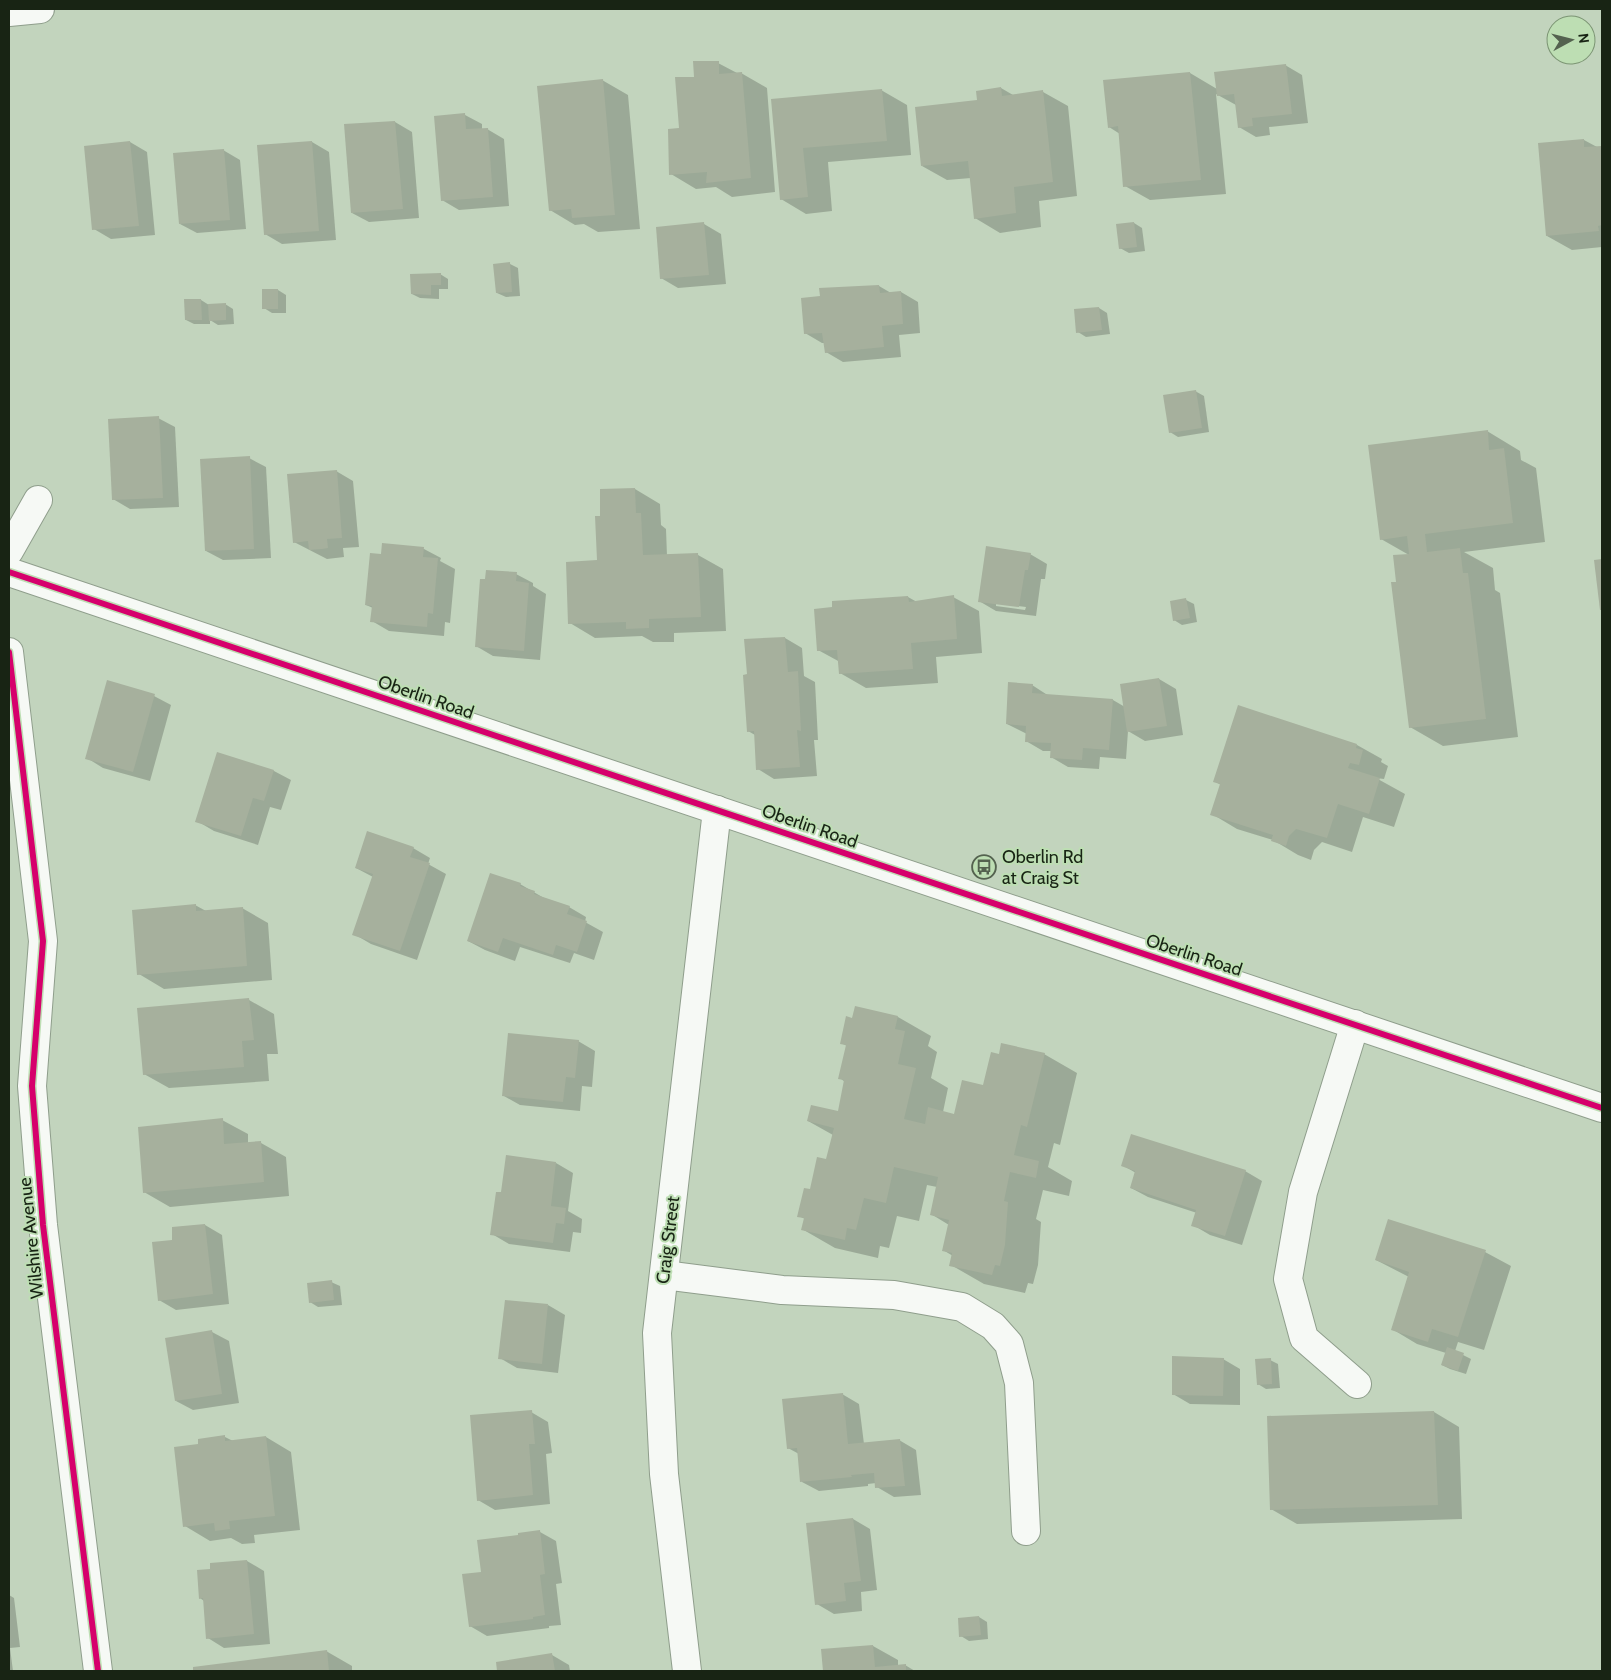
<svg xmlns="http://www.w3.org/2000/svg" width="1611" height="1680" font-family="Cabin,sans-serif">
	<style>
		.shadow { fill: #0003; fill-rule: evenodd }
		.building { fill: #a6b09d }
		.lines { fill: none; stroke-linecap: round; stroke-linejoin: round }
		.minor-casing { stroke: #8f9e8c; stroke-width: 30 }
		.major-casing { stroke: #8f9e8c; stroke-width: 30 }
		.minor { stroke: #f6f9f5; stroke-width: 28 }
		.major { stroke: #f6f9f5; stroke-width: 28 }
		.cycleway-casing { stroke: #bddeb3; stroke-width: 9 }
		.cycleway { stroke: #d6006c; stroke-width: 6 }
		.labels { text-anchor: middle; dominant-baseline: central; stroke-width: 4; stroke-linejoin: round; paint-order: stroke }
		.street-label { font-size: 18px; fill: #182414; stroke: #bddeb3 }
		.poi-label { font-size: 18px; fill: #182414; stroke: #bddeb3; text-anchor: start }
	</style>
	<rect width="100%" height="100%" fill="#c2d4bd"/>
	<g class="shadow">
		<path d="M718 63 737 73H741L767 88 775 192 732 197 716 187 696 189 671 174 680 129 695 78Z"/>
		<path d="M1285 65 1302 75 1308 123 1269 127 1270 135 1256 137 1239 127 1236 105 1216 94 1226 194 1150 200 1125 186 1120 134 1109 127 1190 73 1217 89Z"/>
		<path d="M602 80 628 95 640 229 598 232 584 224 575 225 550 210Z"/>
		<path d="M1001 88 1013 95 1043 92 1068 106 1077 196 1039 201 1041 227 1000 233 975 218 971 178 947 180 922 166 978 101Z"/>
		<path d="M881 90 907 105 911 155 828 162 832 211 806 214 781 199 772 100Z"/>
		<path d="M465 115 482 124V129H487L504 139 509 206 459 210 442 200Z"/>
		<path d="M395 122 412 132 419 218 369 222 352 213Z"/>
		<path d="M1584 140 1597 147H1602V247L1572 250 1547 236Z"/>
		<path d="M130 142 147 152 155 235 111 239 94 229Z"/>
		<path d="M312 142 329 152 336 240 282 244 265 234Z"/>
		<path d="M223 150 240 160 246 229 197 233 180 224Z"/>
		<path d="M1134 223 1142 228 1145 251 1129 253 1120 248Z"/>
		<path d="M704 224 721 234 726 284 678 288 661 278Z"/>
		<path d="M510 264 518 268 520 296 506 297 497 293Z"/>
		<path d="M440 274 448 279V289H439V299L420 298 412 294Z"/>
		<path d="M879 286 891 293 901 292 918 302 920 333 899 335 901 357 843 362 826 352 825 343H822L805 333Z"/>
		<path d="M278 290 286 295V313H272L264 308Z"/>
		<path d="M186 300H201L209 305 225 304 233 309 234 324 218 325 210 320V324H194L186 320Z"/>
		<path d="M1099 308 1107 313 1110 334 1086 337 1078 332 1075 310Z"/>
		<path d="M1195 391 1204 396 1209 432 1178 437 1170 432Z"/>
		<path d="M158 418 175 427 179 507 130 509 113 499Z"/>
		<path d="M1487 431 1520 451 1521 460 1536 468 1545 542 1464 552 1493 568 1495 590 1500 593 1518 737 1443 746 1410 727 1397 583 1409 555 1381 539Z"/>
		<path d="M249 458 266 467 271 558 223 560 206 551Z"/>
		<path d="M336 471 353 481 359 547 343 548 344 557 327 559 294 542Z"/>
		<path d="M635 489 660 504 661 525 666 529 667 556 698 555 723 569 726 631 674 633V642H653L642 636 595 638 570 623 598 562 602 517Z"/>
		<path d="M383 545 424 549 441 558 440 561 455 569 450 623 445 622 444 636 389 631 372 621 373 608 366 605 382 556Z"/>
		<path d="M1030 554 1047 564 1045 579H1041L1036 616 996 611 979 601ZM996 603 1026 607 1025 610 996 606Z"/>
		<path d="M516 574 533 583V586L546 594 540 660 493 656 476 646Z"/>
		<path d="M908 597 917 602 953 597 979 611 982 653 936 657 938 683 866 688 840 673V662L818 650Z"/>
		<path d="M1186 600 1194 604 1197 622 1182 625 1174 620Z"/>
		<path d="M785 638 802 648 804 676 815 682 818 740H814L817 776 774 779 758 769 755 735 748 731V675Z"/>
		<path d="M1159 679 1176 689 1183 735 1145 741 1128 731 1126 759 1100 757 1099 769 1068 767 1051 757 1052 751H1043L1026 741 1027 734 1007 724 1032 685 1049 696 1113 700 1125 707Z"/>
		<path d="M154 696 171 705 150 781 103 768 87 758Z"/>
		<path d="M1357 745 1382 759 1381 762 1388 766 1384 779 1376 778 1405 794 1394 827 1363 817 1352 852 1322 842 1314 850 1311 860 1298 855 1273 840 1237 829 1212 814 1221 785 1214 781Z"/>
		<path d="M218 754 274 771 291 780 281 810 270 807 258 845 214 831 197 821Z"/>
		<path d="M413 848 430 858 428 864 446 874 417 960 371 944 354 934 373 877 356 868Z"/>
		<path d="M520 884 549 901 569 907 586 917 585 922 603 932 594 960 574 953 570 963 520 947 515 961 485 950 468 941Z"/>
		<path d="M195 905 206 911 242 908 268 923 272 980 164 989 139 974Z"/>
		<path d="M249 1000 274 1014 278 1054H267L269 1081 169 1088 144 1074Z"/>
		<path d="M898 1017 931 1036 928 1046 937 1052 931 1078 948 1088 943 1112 955 1115 984 1086 1000 1056 1044 1054 1077 1073 1060 1145 1054 1143 1048 1167 1072 1181 1069 1196 1043 1190 1036 1219 1041 1222 1038 1265 1033 1284 1028 1283 1025 1293 984 1284 951 1265 953 1256 943 1250 949 1225 931 1214 937 1187 927 1185 919 1221 897 1216 889 1248 880 1246 878 1258 835 1248 802 1229 805 1219 799 1216 811 1190 827 1161 833 1135 808 1121 839 1113 845 1082 840 1078 847 1046 841 1043 853 1019Z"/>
		<path d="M578 1041 595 1051 592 1087 582 1086 580 1111 520 1105 504 1096Z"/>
		<path d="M222 1120 248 1134V1144L261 1143 286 1157 289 1196 170 1207 144 1192Z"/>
		<path d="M556 1163 573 1173 568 1211 582 1219 581 1233 573 1232 570 1252 509 1244 492 1234 502 1194Z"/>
		<path d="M1122 1165 1245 1171 1262 1181 1242 1245 1210 1235 1193 1225 1197 1213 1148 1197 1131 1188 1136 1173Z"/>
		<path d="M205 1225 222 1235 229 1304 176 1310 159 1300 174 1241Z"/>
		<path d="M1485 1252 1511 1266 1484 1350 1458 1342 1455 1351 1471 1359 1466 1374 1450 1369 1442 1365 1446 1353 1417 1344 1392 1329 1409 1277 1376 1260Z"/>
		<path d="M331 1282 340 1286 342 1305 318 1307 310 1302Z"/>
		<path d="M548 1305 565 1315 558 1373 517 1368 500 1358Z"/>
		<path d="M212 1332 229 1341 239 1403 193 1410 176 1401Z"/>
		<path d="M1223 1359 1240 1369V1405L1190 1404 1173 1394Z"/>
		<path d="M1270 1360 1278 1364 1280 1388 1266 1389 1258 1384Z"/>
		<path d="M842 1394 859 1404 864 1444 899 1440 916 1450 921 1495 894 1497 877 1487 876 1483 868 1484V1486L819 1491 802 1482 799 1454 788 1448Z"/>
		<path d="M531 1412 548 1422 552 1453 546 1454 550 1504 495 1510 478 1500Z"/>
		<path d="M1434 1412 1459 1427 1462 1519 1297 1524 1271 1509Z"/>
		<path d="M225 1437 233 1441 266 1437 291 1452 300 1530 254 1535 255 1543 242 1544 231 1538 210 1541 185 1526 200 1445 199 1440Z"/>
		<path d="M853 1519 870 1529 877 1590 861 1592 862 1611 834 1614 817 1604 808 1524Z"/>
		<path d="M540 1532 556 1541 562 1583 556 1584 561 1625 549 1626V1628L487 1636 470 1626 483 1573Z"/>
		<path d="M247 1561 264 1571 270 1644 224 1648 208 1638 204 1601 200 1598 212 1570Z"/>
		<path d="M9 1595 14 1598 20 1647 10 1648 13 1671H9Z"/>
		<path d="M979 1617 987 1622 988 1639 969 1641 961 1636Z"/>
		<path d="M873 1646 898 1660V1666L905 1665 915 1671H824L822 1650Z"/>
		<path d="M326 1651 352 1666V1671H195L194 1668Z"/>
		<path d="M552 1655 569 1665 570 1671H498L497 1663Z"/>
	</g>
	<g class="building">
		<path d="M693 61H719V74L742 72 751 178 706 183 707 172 669 175 668 129 679 128 675 77H694Z"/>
		<path d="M1286 64 1292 114 1252 118 1253 126 1238 128 1234 94 1217 96 1214 72Z"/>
		<path d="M1190 72 1201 180 1123 187 1118 126 1108 128 1103 80Z"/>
		<path d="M603 79 615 215 572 218 571 209 549 211 537 86Z"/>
		<path d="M1001 87 1002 96 1043 90 1053 182 1014 187 1016 213 974 219 968 161 921 166 915 107 977 100 976 91Z"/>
		<path d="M882 89 887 141 803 148 808 197 780 200 771 99Z"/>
		<path d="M465 113 466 129 488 128 493 197 441 201 434 116Z"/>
		<path d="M395 121 403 209 351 213 344 124Z"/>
		<path d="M1584 139V147L1602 146V225L1598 226 1599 231 1546 236 1538 143Z"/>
		<path d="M130 141 139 226 92 230 84 146Z"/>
		<path d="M312 141 319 231 264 235 257 145Z"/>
		<path d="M224 149 230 220 179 224 173 153Z"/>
		<path d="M704 222 709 275 660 279 656 227Z"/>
		<path d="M1134 222 1137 247 1119 249 1116 224Z"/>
		<path d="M510 262 512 292 496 293 493 264Z"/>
		<path d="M441 273V285H431V295L411 294 410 274Z"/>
		<path d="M879 285 880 293 901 291 903 324 882 326 884 347 825 353 822 333 804 334 801 298 820 296 819 288Z"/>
		<rect x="262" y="289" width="16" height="20"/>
		<path d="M184 299H201L202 320H185Z"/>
		<path d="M226 303V320L209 321 208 304Z"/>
		<path d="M1099 307 1102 330 1076 333 1074 309Z"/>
		<path d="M1196 390 1202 428 1169 433 1163 395Z"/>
		<path d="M159 416 163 498 112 500 108 419Z"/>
		<path d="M1488 430 1489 450 1504 448 1513 523 1425 534 1427 552 1460 548 1463 573H1468L1486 719 1409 728 1391 582H1396L1393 555 1409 554 1407 536 1380 540 1368 445Z"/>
		<path d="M250 456 254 549 205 551 200 459Z"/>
		<path d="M337 470 342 538 327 539 328 548 322 549 309 550 308 541 293 543 287 474Z"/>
		<path d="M635 488 636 513H641L643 555 698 553 701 617 649 619V628L626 629V622L568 624 566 562 597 560 595 516H600V489Z"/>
		<path d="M382 543 424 547 423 557 438 558 433 614 428 613 427 627 370 622 372 606 365 605 370 553 381 554Z"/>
		<path d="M986 546 1031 553 1028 570H1025L1019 607 978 602Z"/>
		<path d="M1602 559V610H1600L1594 560Z"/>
		<path d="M486 570 517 572 516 581 529 583 524 651 475 647 480 579H485Z"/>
		<path d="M954 595 957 639 911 643 913 669 839 674 837 650 817 651 814 609 832 607V601L908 596 909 602Z"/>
		<path d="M1186 598 1190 618 1173 621 1170 601Z"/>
		<path d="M785 637 788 672 798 671 801 731 797 730 800 767 756 770 754 731 747 732 743 675 747 674 744 639Z"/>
		<path d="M1159 678 1167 726 1127 732 1120 684Z"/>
		<path d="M107 680 155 694 133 772 85 759Z"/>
		<path d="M1008 682 1033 684 1032 693 1113 699 1109 750 1083 748 1082 760 1050 758 1051 743 1025 742 1026 726 1006 724Z"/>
		<path d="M1238 705 1357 744 1356 748 1363 750 1359 765 1350 763 1348 768 1380 778 1369 814 1338 804 1327 838 1296 829 1289 836 1286 846 1271 841 1273 835 1210 815 1220 784 1213 782Z"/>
		<path d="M217 752 274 770 264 801 253 798 241 836 195 822Z"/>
		<path d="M367 831 414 847 410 857 430 863 400 951 352 935 373 874 355 868Z"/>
		<path d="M490 873 521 883 520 886 535 891 534 894 570 906 567 914 587 921 577 952 556 945 553 955 503 938 498 952 467 941Z"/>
		<path d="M196 904V911L243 907 247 966 137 975 132 910Z"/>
		<path d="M249 998 254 1040 242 1041 244 1067 143 1075 137 1008Z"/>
		<path d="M855 1006 898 1016 895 1029 905 1031 898 1064 916 1068 904 1119 925 1124 928 1107 954 1114 962 1080 983 1085 991 1052 999 1054 1001 1043 1045 1053 1027 1127 1021 1125 1014 1155 1039 1161 1036 1178 1010 1172 1004 1201 1008 1202 1005 1245 1000 1266 995 1265 992 1275 949 1266 952 1253 942 1251 949 1220 930 1215 938 1177 894 1167 886 1203 864 1198 856 1230 847 1228 845 1240 801 1230 804 1218 797 1217 804 1188 810 1189 817 1157 826 1159 834 1128 807 1121 811 1105 838 1111 844 1080 838 1079 846 1045 840 1044 846 1016 852 1018Z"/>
		<path d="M508 1033 579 1040 575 1078 566 1077 563 1102 502 1096Z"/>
		<path d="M223 1118 224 1144 261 1141 264 1182 143 1193 138 1127Z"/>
		<path d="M1131 1134 1246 1170 1225 1236 1191 1226 1196 1210 1130 1188 1135 1171 1121 1166Z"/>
		<path d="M506 1155 556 1162 551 1206 566 1208 564 1224 556 1223 553 1243 490 1235 496 1192H501Z"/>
		<path d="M1388 1219 1486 1250 1458 1337 1432 1329 1428 1342 1391 1330 1409 1272 1375 1260Z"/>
		<path d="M205 1224 213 1294 158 1301 152 1242 172 1240V1227Z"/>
		<path d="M332 1280 334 1300 309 1303 307 1283Z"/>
		<path d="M505 1300 548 1304 542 1364 498 1359Z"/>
		<path d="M212 1330 222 1394 175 1401 165 1338Z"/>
		<path d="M1447 1347 1464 1353 1458 1371 1441 1365Z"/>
		<path d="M1172 1356 1224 1358 1223 1396 1172 1395Z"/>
		<path d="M1271 1358 1272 1384 1257 1385 1255 1359Z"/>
		<path d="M843 1393 848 1444 900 1439 905 1486 875 1488 874 1473 851 1475 852 1477 800 1482 797 1448 787 1449 782 1399Z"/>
		<path d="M532 1410 535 1444H529L533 1495 477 1501 470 1415Z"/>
		<path d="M1434 1411 1438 1505 1270 1510 1267 1416Z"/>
		<path d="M225 1435V1441L266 1436 275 1516 229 1521 230 1529 215 1531 214 1523 183 1527 174 1447 198 1444V1439Z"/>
		<path d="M853 1518 861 1581 844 1583 846 1601 815 1605 806 1523Z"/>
		<path d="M540 1530 545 1574 540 1575 545 1615 533 1617V1619L469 1627 462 1574 481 1572 477 1540 518 1535V1533Z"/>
		<path d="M247 1560 254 1634 206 1639 203 1598 199 1599 197 1570 210 1569V1563Z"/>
		<path d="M979 1616 981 1635 959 1637 958 1618Z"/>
		<path d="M873 1645 875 1667 906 1664V1671H823L821 1649Z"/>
		<path d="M327 1650 329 1671H193V1667Z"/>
		<path d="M552 1653 555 1671H497L496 1662Z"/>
	</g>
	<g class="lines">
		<g class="minor-casing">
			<g id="minor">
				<path d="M9 12 40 9"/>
				<path d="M9 551 38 500"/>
				<path d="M9 652 43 941 32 1086 43 1225 98 1671"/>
				<path d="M1355 1024 1303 1192 1288 1279 1304 1338 1357 1384"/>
				<path d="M664 1275 782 1290 894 1295 962 1307 993 1326 1009 1344 1019 1383 1026 1531"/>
				<path d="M687 1671 664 1474 657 1333 717 810"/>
			</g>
		</g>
		<g class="major-casing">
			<path id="major" d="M9 572 1602 1108"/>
		</g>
		<use href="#minor" class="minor"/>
		<use href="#major" class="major"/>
		<g class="cycleway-casing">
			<g id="cycleway">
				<path d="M9 572 1602 1108"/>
				<path d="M9 652 43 941 32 1086 43 1225 98 1671"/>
			</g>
		</g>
		<use href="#cycleway" class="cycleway"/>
	</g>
	<defs>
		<g id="bus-ring" transform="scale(1.25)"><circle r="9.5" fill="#bddeb3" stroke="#54624f" stroke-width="1.5"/><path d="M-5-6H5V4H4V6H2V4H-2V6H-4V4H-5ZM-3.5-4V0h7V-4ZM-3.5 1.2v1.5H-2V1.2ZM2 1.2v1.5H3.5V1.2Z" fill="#54624f"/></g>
	</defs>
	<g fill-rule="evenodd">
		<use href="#bus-ring" x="984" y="867"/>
	</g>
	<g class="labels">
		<g class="street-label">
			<text transform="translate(426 697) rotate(19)">Oberlin Road</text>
			<text transform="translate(810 826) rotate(19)">Oberlin Road</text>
			<text transform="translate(1194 955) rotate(18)">Oberlin Road</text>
			<text transform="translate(31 1238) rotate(-96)">Wilshire Avenue</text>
			<text transform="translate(668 1240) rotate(-83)">Craig Street</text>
		</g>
		<g class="poi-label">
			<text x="1002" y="857">Oberlin Rd<tspan x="1002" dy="21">at Craig St</tspan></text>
		</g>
	</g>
	<rect width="1611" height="1680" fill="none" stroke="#182414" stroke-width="20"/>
	<g transform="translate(1571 40) rotate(83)"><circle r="24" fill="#bddeb3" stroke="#7b9473"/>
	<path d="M0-4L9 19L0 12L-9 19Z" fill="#54624f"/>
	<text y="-8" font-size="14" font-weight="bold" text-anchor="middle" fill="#182414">N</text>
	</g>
</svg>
